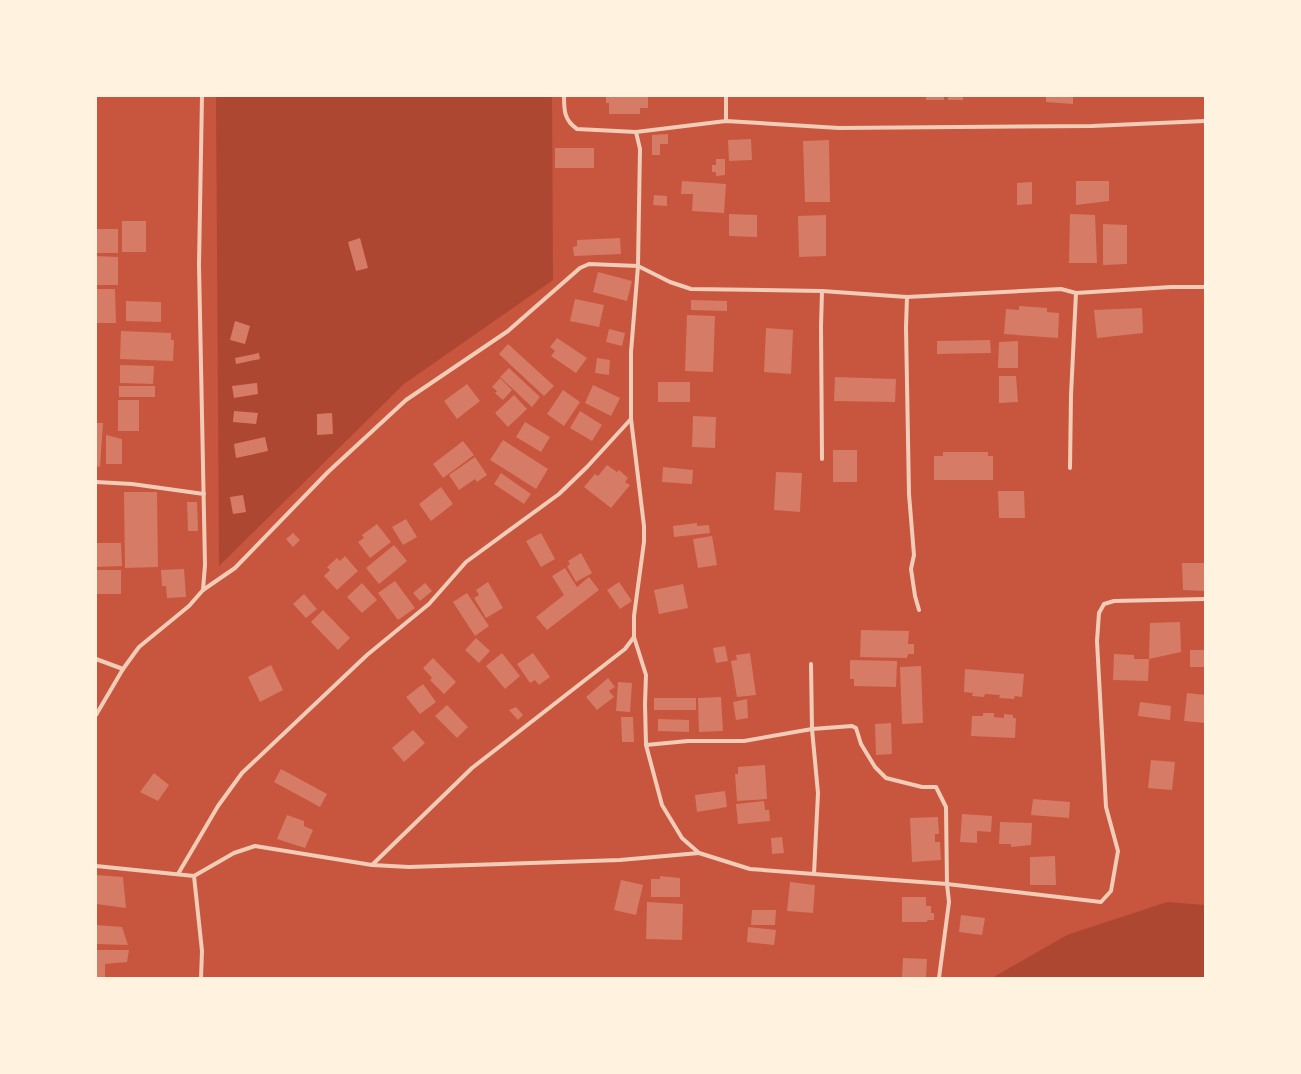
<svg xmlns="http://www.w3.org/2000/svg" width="1301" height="1074" font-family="'Libre Baskerville',serif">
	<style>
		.green { fill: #ae4732 }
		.building { fill: #d67c66 }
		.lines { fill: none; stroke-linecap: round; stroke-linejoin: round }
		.minor { stroke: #f1ccb7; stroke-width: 4 }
	</style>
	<rect width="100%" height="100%" fill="#c8553d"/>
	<g class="green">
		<path d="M216 96H552L553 280 404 384 219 566Z"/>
		<path d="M1167 902 1205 905V978H992L1067 935Z"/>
	</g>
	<g class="building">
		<path d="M606 96H648V108H640V114H609V103H606Z"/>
		<rect x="926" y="96" width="18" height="4"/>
		<rect x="948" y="96" width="15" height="4"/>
		<path d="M1046 96H1073V104L1046 102Z"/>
		<path d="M668 134V144H660V155H652V135Z"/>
		<path d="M751 139 752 160 729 161 728 140Z"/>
		<path d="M829 140 830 202H805L803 141Z"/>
		<rect x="555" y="148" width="39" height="20"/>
		<path d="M716 159H725V175L716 176V172H712V165H716Z"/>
		<path d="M682 181 726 184 724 213 692 211 693 194H681Z"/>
		<path d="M1076 181H1109V201L1076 205Z"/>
		<path d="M1032 182V204L1017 205V183Z"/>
		<path d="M654 195 667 196V206L653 205Z"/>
		<path d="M729 214 757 215V237L729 236Z"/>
		<path d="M1070 214 1095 215 1097 263H1069Z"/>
		<path d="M826 215V256L799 257 798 216Z"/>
		<rect x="122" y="221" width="24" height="31"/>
		<path d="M1103 224 1127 225V264L1103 265Z"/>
		<rect x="96" y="229" width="22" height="24"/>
		<path d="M360 238 368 268 356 271 348 242Z"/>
		<path d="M620 238 621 254 574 256 573 247 577 246V240Z"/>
		<path d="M96 256 118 257V285H96Z"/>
		<path d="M598 272 632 281 627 301 593 292Z"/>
		<path d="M96 289H115L116 323H96Z"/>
		<path d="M575 299 604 305 599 327 570 321Z"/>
		<path d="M691 300 727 301V311L691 310Z"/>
		<path d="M126 301 161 302V322L126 321Z"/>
		<path d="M1019 306 1047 308V312L1059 313 1058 338 1004 334 1006 309 1019 310Z"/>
		<path d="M1142 308 1143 333 1097 338 1094 310Z"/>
		<path d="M687 315 715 316 713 372 685 371Z"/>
		<path d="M235 321 250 326 245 344 230 340Z"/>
		<path d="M766 328 793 330 791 374 764 372Z"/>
		<path d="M609 329 625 333 622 346 606 342Z"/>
		<path d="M121 331 171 333V340H174L173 361 120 359Z"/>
		<path d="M557 338 587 358 576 373 551 356 555 351 550 347Z"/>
		<path d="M990 340 991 353 937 354V341Z"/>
		<path d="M1018 341V368H998L999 342Z"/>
		<path d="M508 344 554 386 544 396 499 354Z"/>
		<path d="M259 353 260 359 236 364 235 358Z"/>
		<path d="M597 358 610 360 609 375 595 373Z"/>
		<path d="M120 365 154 366 153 384 120 383Z"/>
		<path d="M509 368 540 397 532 407 500 377Z"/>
		<path d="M999 376H1016L1018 402 999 403Z"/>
		<path d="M835 377 896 379 895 402 834 401Z"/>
		<path d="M500 378 512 390 503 400 495 393 497 391 492 387Z"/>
		<rect x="658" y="382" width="32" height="20"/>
		<path d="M257 383 258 394 234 398 232 386Z"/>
		<path d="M467 384 480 401 457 419 444 401Z"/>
		<path d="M593 385 620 398 611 416 585 403Z"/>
		<rect x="119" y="386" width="36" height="11"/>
		<path d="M563 390 580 402 564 426 547 414Z"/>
		<path d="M514 395 527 409 508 427 495 413Z"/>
		<rect x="118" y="400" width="21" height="31"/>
		<path d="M234 411 258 413 256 424 233 422Z"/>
		<path d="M580 411 602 425 592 441 570 428Z"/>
		<path d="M332 413 333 434 317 435V414Z"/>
		<path d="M693 416 716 417 715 448 692 447Z"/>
		<path d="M525 422 550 437 541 452 516 437Z"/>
		<path d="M96 423H103L100 467 96 466Z"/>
		<path d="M106 435 122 439V464H106Z"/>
		<path d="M265 437 268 451 236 458 234 444Z"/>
		<path d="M503 440 548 469 536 489 490 460Z"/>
		<path d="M463 441 474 455 443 478 433 464Z"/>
		<rect x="833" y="450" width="24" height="32"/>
		<path d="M943 452H988V456H993V480H934V456H943Z"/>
		<path d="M475 457 487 475 477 482 475 479 459 490 449 475Z"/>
		<path d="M607 465 617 472 619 470 628 478 625 482 630 485 611 508 584 487 595 474 598 476Z"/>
		<path d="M663 467 693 470 692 484 662 482Z"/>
		<path d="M776 472 802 473 800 512 774 510Z"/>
		<path d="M501 473 531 494 524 504 494 484Z"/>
		<path d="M441 487 453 504 431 521 419 504Z"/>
		<path d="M998 491H1024L1025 518H999Z"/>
		<path d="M124 492H157L158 567 125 568Z"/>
		<path d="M243 495 246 512 233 514 230 497Z"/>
		<path d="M187 502H197L198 531H188Z"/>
		<path d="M406 519 417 537 403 545 392 527Z"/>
		<path d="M697 523V526L709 525 710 533 674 537 673 526Z"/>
		<path d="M377 524 391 542 370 558 358 542 364 538 362 535Z"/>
		<path d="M293 533 300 540 293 547 286 539Z"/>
		<path d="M541 533 555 559 541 567 526 541Z"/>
		<path d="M712 536 717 565 698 568 693 539Z"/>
		<path d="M96 543H121L122 566 96 567Z"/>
		<path d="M394 545 407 561 379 584 366 568Z"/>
		<path d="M581 553 592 573 576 582 567 566 570 564 568 561Z"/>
		<path d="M345 556 358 571 337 590 324 576 330 570 327 567 337 558 340 561Z"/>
		<path d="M1182 563H1205V591L1183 590Z"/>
		<path d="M565 568 577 587 589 577 599 590 547 630 536 617 564 595 552 576Z"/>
		<path d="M184 569 186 597 167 598 166 586H162L161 570Z"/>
		<rect x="96" y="570" width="25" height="24"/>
		<path d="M395 581 415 608 398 620 378 593Z"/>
		<path d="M488 582 503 608 486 618 474 598 479 595 476 590Z"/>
		<path d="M619 582 632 601 620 609 607 590Z"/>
		<path d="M362 583 377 600 362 613 347 597Z"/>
		<path d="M425 583 432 591 420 601 413 593Z"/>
		<path d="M683 584 688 608 659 614 654 590Z"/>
		<path d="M467 593 489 626 475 636 453 602Z"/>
		<path d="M304 594 317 609 306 618 293 604Z"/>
		<path d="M323 610 350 638 338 650 311 622Z"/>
		<path d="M1180 622 1181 652 1149 659 1148 681 1113 680 1114 654 1134 655V659H1149L1150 623Z"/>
		<path d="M861 630 909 631 908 644H914V654H908L907 658 860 657Z"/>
		<path d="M476 638 490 651 479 663 465 650Z"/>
		<path d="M725 646 728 661 716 663 713 648Z"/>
		<rect x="1190" y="650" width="15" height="17"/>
		<path d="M502 653 520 676 505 689 486 666Z"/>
		<path d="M533 653 550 677 539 685 535 680 530 683 517 664Z"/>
		<path d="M750 653 756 695 737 697 731 661 737 660 736 655Z"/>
		<path d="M433 658 456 682 444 694 430 680 432 678 423 668Z"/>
		<path d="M850 660 897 661 896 687 854 686V679H850Z"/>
		<path d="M271 665 283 690 260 702 248 677Z"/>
		<path d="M921 666 923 723 902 724 900 667Z"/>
		<path d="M965 669 1024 674 1022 697 1015 696 1014 699 999 698 1000 695 985 694 984 697 972 696 973 693 964 692Z"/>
		<path d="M608 678 615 687 609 691 614 697 597 710 586 697Z"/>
		<path d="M618 682 632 683 630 712 616 711Z"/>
		<path d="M423 684 436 702 420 714 406 697Z"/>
		<path d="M1187 693 1205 695V723L1184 721Z"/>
		<path d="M721 697 723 731 699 732 698 698Z"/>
		<rect x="654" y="698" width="42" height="12"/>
		<path d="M747 699 748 718 736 720 733 702Z"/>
		<path d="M1140 702 1171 706 1170 720 1138 716Z"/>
		<path d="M447 705 468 727 457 738 435 716Z"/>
		<path d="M516 707 523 715 518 720 509 710Z"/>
		<path d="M983 713H994V717L1004 718V714L1013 715V718H1016L1015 738 971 736 972 716H983Z"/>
		<path d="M621 717H633L634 742H622Z"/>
		<path d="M658 719 689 720V732L658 731Z"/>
		<path d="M891 723 892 754 876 755 875 724Z"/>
		<path d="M413 730 425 743 404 762 392 748Z"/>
		<path d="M1151 760 1175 762 1172 790 1148 788Z"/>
		<path d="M765 765 767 799 737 801 735 774H738V767Z"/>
		<path d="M281 769 327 794 320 807 274 782Z"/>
		<path d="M154 773 169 785 158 801 140 792Z"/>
		<path d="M725 791 727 807 697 812 695 795Z"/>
		<path d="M1033 799 1070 802 1069 818 1031 815Z"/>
		<path d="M764 801 765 810H769L770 821 738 824 736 804Z"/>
		<path d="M962 814 992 816 991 832 977 831V843L960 842Z"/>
		<path d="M287 815 304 821V826L313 830 305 848 277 839Z"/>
		<path d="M938 817 939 834H935V842H940L941 860 912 862 910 818Z"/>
		<path d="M1000 822 1032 823 1031 845 1011 847V844H999Z"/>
		<path d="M782 837 784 853 772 854 771 838Z"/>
		<path d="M1055 856 1056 885H1030V857Z"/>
		<path d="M96 875 123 877 126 908 96 904Z"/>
		<path d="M660 876 680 878V897H651V879H660Z"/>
		<path d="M621 880 643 885 636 915 614 910Z"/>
		<path d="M790 882 815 885 813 913 787 911Z"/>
		<path d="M902 897H926V906H931V913H934V920H928L926 922H902Z"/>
		<path d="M647 902 683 904 682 940 646 939Z"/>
		<path d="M752 910H776L775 925H751Z"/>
		<path d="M961 915 985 918 982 935 959 932Z"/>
		<path d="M96 925 122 927 128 945 96 944Z"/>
		<path d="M748 927 776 930 774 945 747 942Z"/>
		<path d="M96 950H129L127 962 105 964V978H96Z"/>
		<path d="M903 958 927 959 926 978H902Z"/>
	</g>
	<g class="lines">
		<g class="minor">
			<path d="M202 96 199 265 205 565 203 590"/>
			<path d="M564 96C564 110 564 120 577 129L636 132 640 149 638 266 631 352V419L644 526V542L634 616V637L646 675 645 704 646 745 688 741H744L812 729 852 726 856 728 861 744 875 767 886 778 922 787H936L946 807 947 884 1101 902 1111 891 1118 851 1106 807 1097 641 1099 613 1104 604 1114 601 1205 599"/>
			<path d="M726 96V121"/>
			<path d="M636 132 726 121 839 128 1092 126 1205 121"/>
			<path d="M822 291 907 297 906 327 909 494 914 555 911 569 915 596 919 610"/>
			<path d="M1076 293 1171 287H1205"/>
			<path d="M907 297 1061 289 1076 293 1071 395 1070 468"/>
			<path d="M96 482 132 484 204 494"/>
			<path d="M96 659 123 669"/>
			<path d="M96 715 123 669 139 647 189 606 203 590 235 568 328 472 406 400 508 331 580 268 589 264 638 266 670 282 691 289 822 291 821 326 822 459"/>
			<path d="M646 745 662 805 682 838 699 853 750 869 814 874 818 793 812 729 811 664"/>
			<path d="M372 865 472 768 625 649 634 637"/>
			<path d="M96 866 194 876 202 951 201 978"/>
			<path d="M178 874 218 806 242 773 367 655 429 604 466 562 559 494 587 467 631 419"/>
			<path d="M814 874 947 884 949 902 939 978"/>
			<path d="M194 876 234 853 255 846 372 865 409 867 620 860 699 853"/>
		</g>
	</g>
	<rect width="1301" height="1074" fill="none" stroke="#fff3e0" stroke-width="194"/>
</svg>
